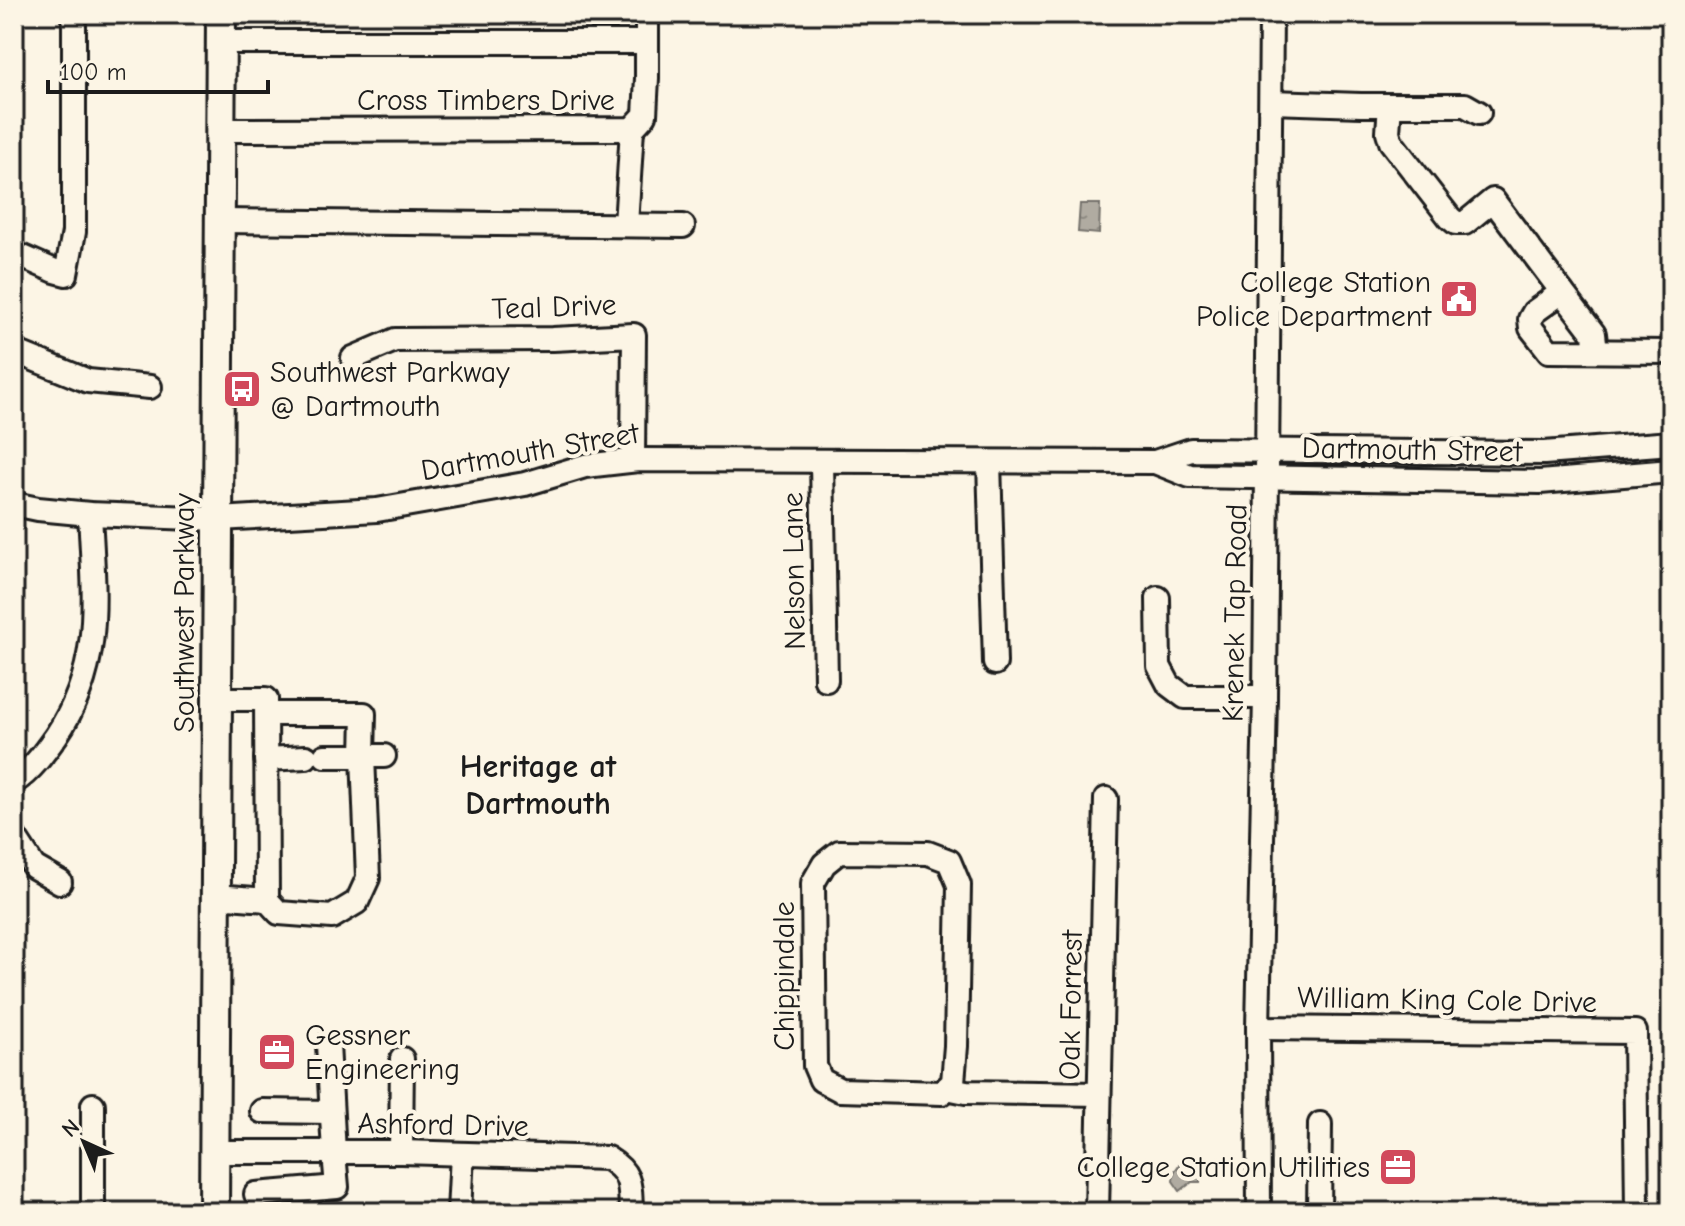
<svg xmlns="http://www.w3.org/2000/svg" width="1685" height="1226" font-family="'Comic Neue',sans-serif">
	<style>
		.water { fill: url(#water-ripples); stroke: #75726c; stroke-width: 2 }
		.lines { fill: none; stroke-linecap: round; stroke-linejoin: round }
		.minor-casing { stroke: #1c1c1c; stroke-width: 28 }
		.major-casing { stroke: #1c1c1c; stroke-width: 34 }
		.minor { stroke: #fcf5e5; stroke-width: 22 }
		.major { stroke: #fcf5e5; stroke-width: 28 }
		.labels { text-anchor: middle; dominant-baseline: central; stroke-width: 8; stroke-linejoin: round; paint-order: stroke }
		.street-label { font-size: 30px; fill: #1c1c1c; stroke: #fcf5e5 }
		.poi-label { font-size: 30px; fill: #1c1c1c; stroke: #fcf5e5; text-anchor: end }
		.neighbourhood-label { font-size: 32px; font-weight: bold; fill: #1c1c1c; stroke: #fcf5e5 }
	</style>
	<defs>
		<pattern id="water-ripples" width="26" height="14" patternUnits="userSpaceOnUse" patternTransform="scale(2)"><rect width="26" height="14" fill="#b0aba1"/><path d="M2 4q2-2 4 0t4 0M15 11q2-2 4 0t4 0" fill="none" stroke="#8e8a82"/></pattern>
	</defs>
	<rect width="100%" height="100%" fill="#fcf5e5"/>
	<filter id="ink" filterUnits="userSpaceOnUse"><feTurbulence type="fractalNoise" baseFrequency=".0125" numOctaves="2"/><feDisplacementMap in="SourceGraphic" scale="16" xChannelSelector="R" yChannelSelector="G"/><feConvolveMatrix kernelMatrix="1 2 1 2 8 2 1 2 1" color-interpolation-filters="sRGB"/></filter>
	<g filter="url(#ink)">
		<g class="water">
			<path d="M1080 204H1100L1099 234 1078 232Z"/>
			<path d="M1179 1165 1191 1174H1200V1182H1192L1180 1191 1173 1181 1174 1172Z"/>
		</g>
		<g class="lines">
			<g class="minor-casing">
				<g id="minor">
					<path d="M221 42H647"/>
					<path d="M1271 102 1361 105H1465L1479 113"/>
					<path d="M1390 105 1388 132 1391 142 1450 218 1456 223H1465L1493 200 1562 292"/>
					<path d="M220 130 632 129 645 115 647 78V14"/>
					<path d="M221 221 683 226"/>
					<path d="M626 225 632 129"/>
					<path d="M14 253 55 271 66 274 74 232V14"/>
					<path d="M14 351 88 381 150 387"/>
					<path d="M1596 351 1594 334 1562 292 1534 312 1530 319 1531 328 1549 351 1671 352"/>
					<path d="M353 358 395 340 553 339 634 335 633 460"/>
					<path d="M822 462 826 680"/>
					<path d="M989 462 995 663"/>
					<path d="M1155 462 1190 476 1540 482 1671 471"/>
					<path d="M14 504 38 509 90 514 219 519 377 510 525 484 585 466 638 460 1155 462 1191 450 1544 453 1671 443"/>
					<path d="M1158 598 1159 666 1169 685 1185 697H1265"/>
					<path d="M267 714H364L363 756 368 878 357 902 332 917 279 913 267 900"/>
					<path d="M325 756H384"/>
					<path d="M266 759 306 757"/>
					<path d="M14 782C31 771 44 753 56 736 104 665 94 595 90 514"/>
					<path d="M14 836 34 867 60 882"/>
					<path d="M839 852 928 853 949 861 959 885 956 1046 953 1082 942 1093 840 1090 821 1080 815 1066 813 883 824 864Z"/>
					<path d="M216 896 267 900 266 699H218"/>
					<path d="M1258 1028 1635 1032 1637 1212"/>
					<path d="M947 1088 966 1092 1099 1094"/>
					<path d="M93 1105V1212"/>
					<path d="M262 1111 331 1112"/>
					<path d="M215 1152H401L607 1158C632 1173 630 1185 631 1212"/>
					<path d="M401 1152 402 1059"/>
					<path d="M256 1194 337 1187 334 1153 328 1044"/>
					<path d="M459 1212 462 1154"/>
					<path d="M1097 1212 1106 799"/>
					<path d="M1259 1212 1258 1028 1265 697 1271 14"/>
					<path d="M1319 1212 1320 1124"/>
				</g>
			</g>
			<g class="major-casing">
				<path id="major" d="M214 1212 221 14"/>
			</g>
			<use href="#minor" class="minor"/>
			<use href="#major" class="major"/>
		</g>
	</g>
	<defs>
		<g id="civic-square" transform="scale(2)"><rect x="-9" y="-9" width="18" height="18" rx="4" fill="#d1495b" stroke="#fcf5e5"/><path d="M-.6-6.5H3V-4.5H.6V-3L4-1V1h2V6H-6V1h2V-1L-.6-3ZM-1.2 2.5V6h2.4V2.5Z" fill="#fff"/></g>
		<g id="bus-square" transform="scale(2)"><rect x="-9" y="-9" width="18" height="18" rx="4" fill="#d1495b" stroke="#fcf5e5"/><path d="M-5-6H5V4H4V6H2V4H-2V6H-4V4H-5ZM-3.5-4V0h7V-4ZM-3.5 1.2v1.5H-2V1.2ZM2 1.2v1.5H3.5V1.2Z" fill="#fff"/></g>
		<g id="office-square" transform="scale(2)"><rect x="-9" y="-9" width="18" height="18" rx="4" fill="#d1495b" stroke="#fcf5e5"/><path d="M-6-3h4V-5.5h4V-3h4V5H-6ZM-1-4.5V-3h2v-1.5ZM-6 0V1H6V0Z" fill="#fff"/></g>
	</defs>
	<g fill-rule="evenodd">
		<use href="#civic-square" x="1459" y="299"/>
		<use href="#bus-square" x="242" y="389"/>
		<use href="#office-square" x="277" y="1052"/>
		<use href="#office-square" x="1398" y="1167"/>
	</g>
	<g class="labels">
		<g class="street-label">
			<text x="486" y="100">Cross Timbers Drive</text>
			<text transform="translate(554 307) rotate(-2)">Teal Drive</text>
			<text transform="translate(1412 450) rotate(1)">Dartmouth Street</text>
			<text transform="translate(530 452) rotate(-10)">Dartmouth Street</text>
			<text transform="translate(794 571) rotate(-91)">Nelson Lane</text>
			<text transform="translate(184 613) rotate(-90)">Southwest Parkway</text>
			<text transform="translate(1235 613) rotate(-89)">Krenek Tap Road</text>
			<text transform="translate(784 976) rotate(-90)">Chippindale</text>
			<text transform="translate(1447 1000) rotate(1)">William King Cole Drive</text>
			<text transform="translate(1071 1005) rotate(-89)">Oak Forrest</text>
			<text transform="translate(443 1125) rotate(1)">Ashford Drive</text>
		</g>
		<g class="poi-label">
			<text x="1431" y="282">College Station<tspan x="1431" dy="34">Police Department</tspan></text>
			<text x="270" y="372" text-anchor="start">Southwest Parkway<tspan x="270" dy="34">@ Dartmouth</tspan></text>
			<text x="305" y="1035" text-anchor="start">Gessner<tspan x="305" dy="34">Engineering</tspan></text>
			<text x="1370" y="1167">College Station Utilities</text>
		</g>
		<g class="neighbourhood-label">
			<text x="538" y="766">Heritage at<tspan x="538" dy="37">Dartmouth</tspan></text>
		</g>
	</g>
	<rect width="1685" height="1226" fill="none" stroke="#fcf5e5" stroke-width="48"/>
	<rect x="24" y="24" width="1637" height="1178" fill="none" stroke="#1c1c1c" stroke-width="3" filter="url(#ink)"/>
	<g transform="translate(84 1142) rotate(316)" stroke="#fcf5e5" stroke-width="6" paint-order="stroke">
	<path d="M0-6L14 30L0 20L-14 30Z" fill="#1c1c1c"/>
	<text y="-12" font-size="22" font-weight="bold" text-anchor="middle" fill="#1c1c1c">N</text>
	</g>
	<path d="M48 80v12h220v-12" fill="none" stroke="#1c1c1c" stroke-width="4"/>
	<text x="60" y="80" font-size="24" fill="#1c1c1c" stroke="#fcf5e5" stroke-width="6" paint-order="stroke">100 m</text>
</svg>
